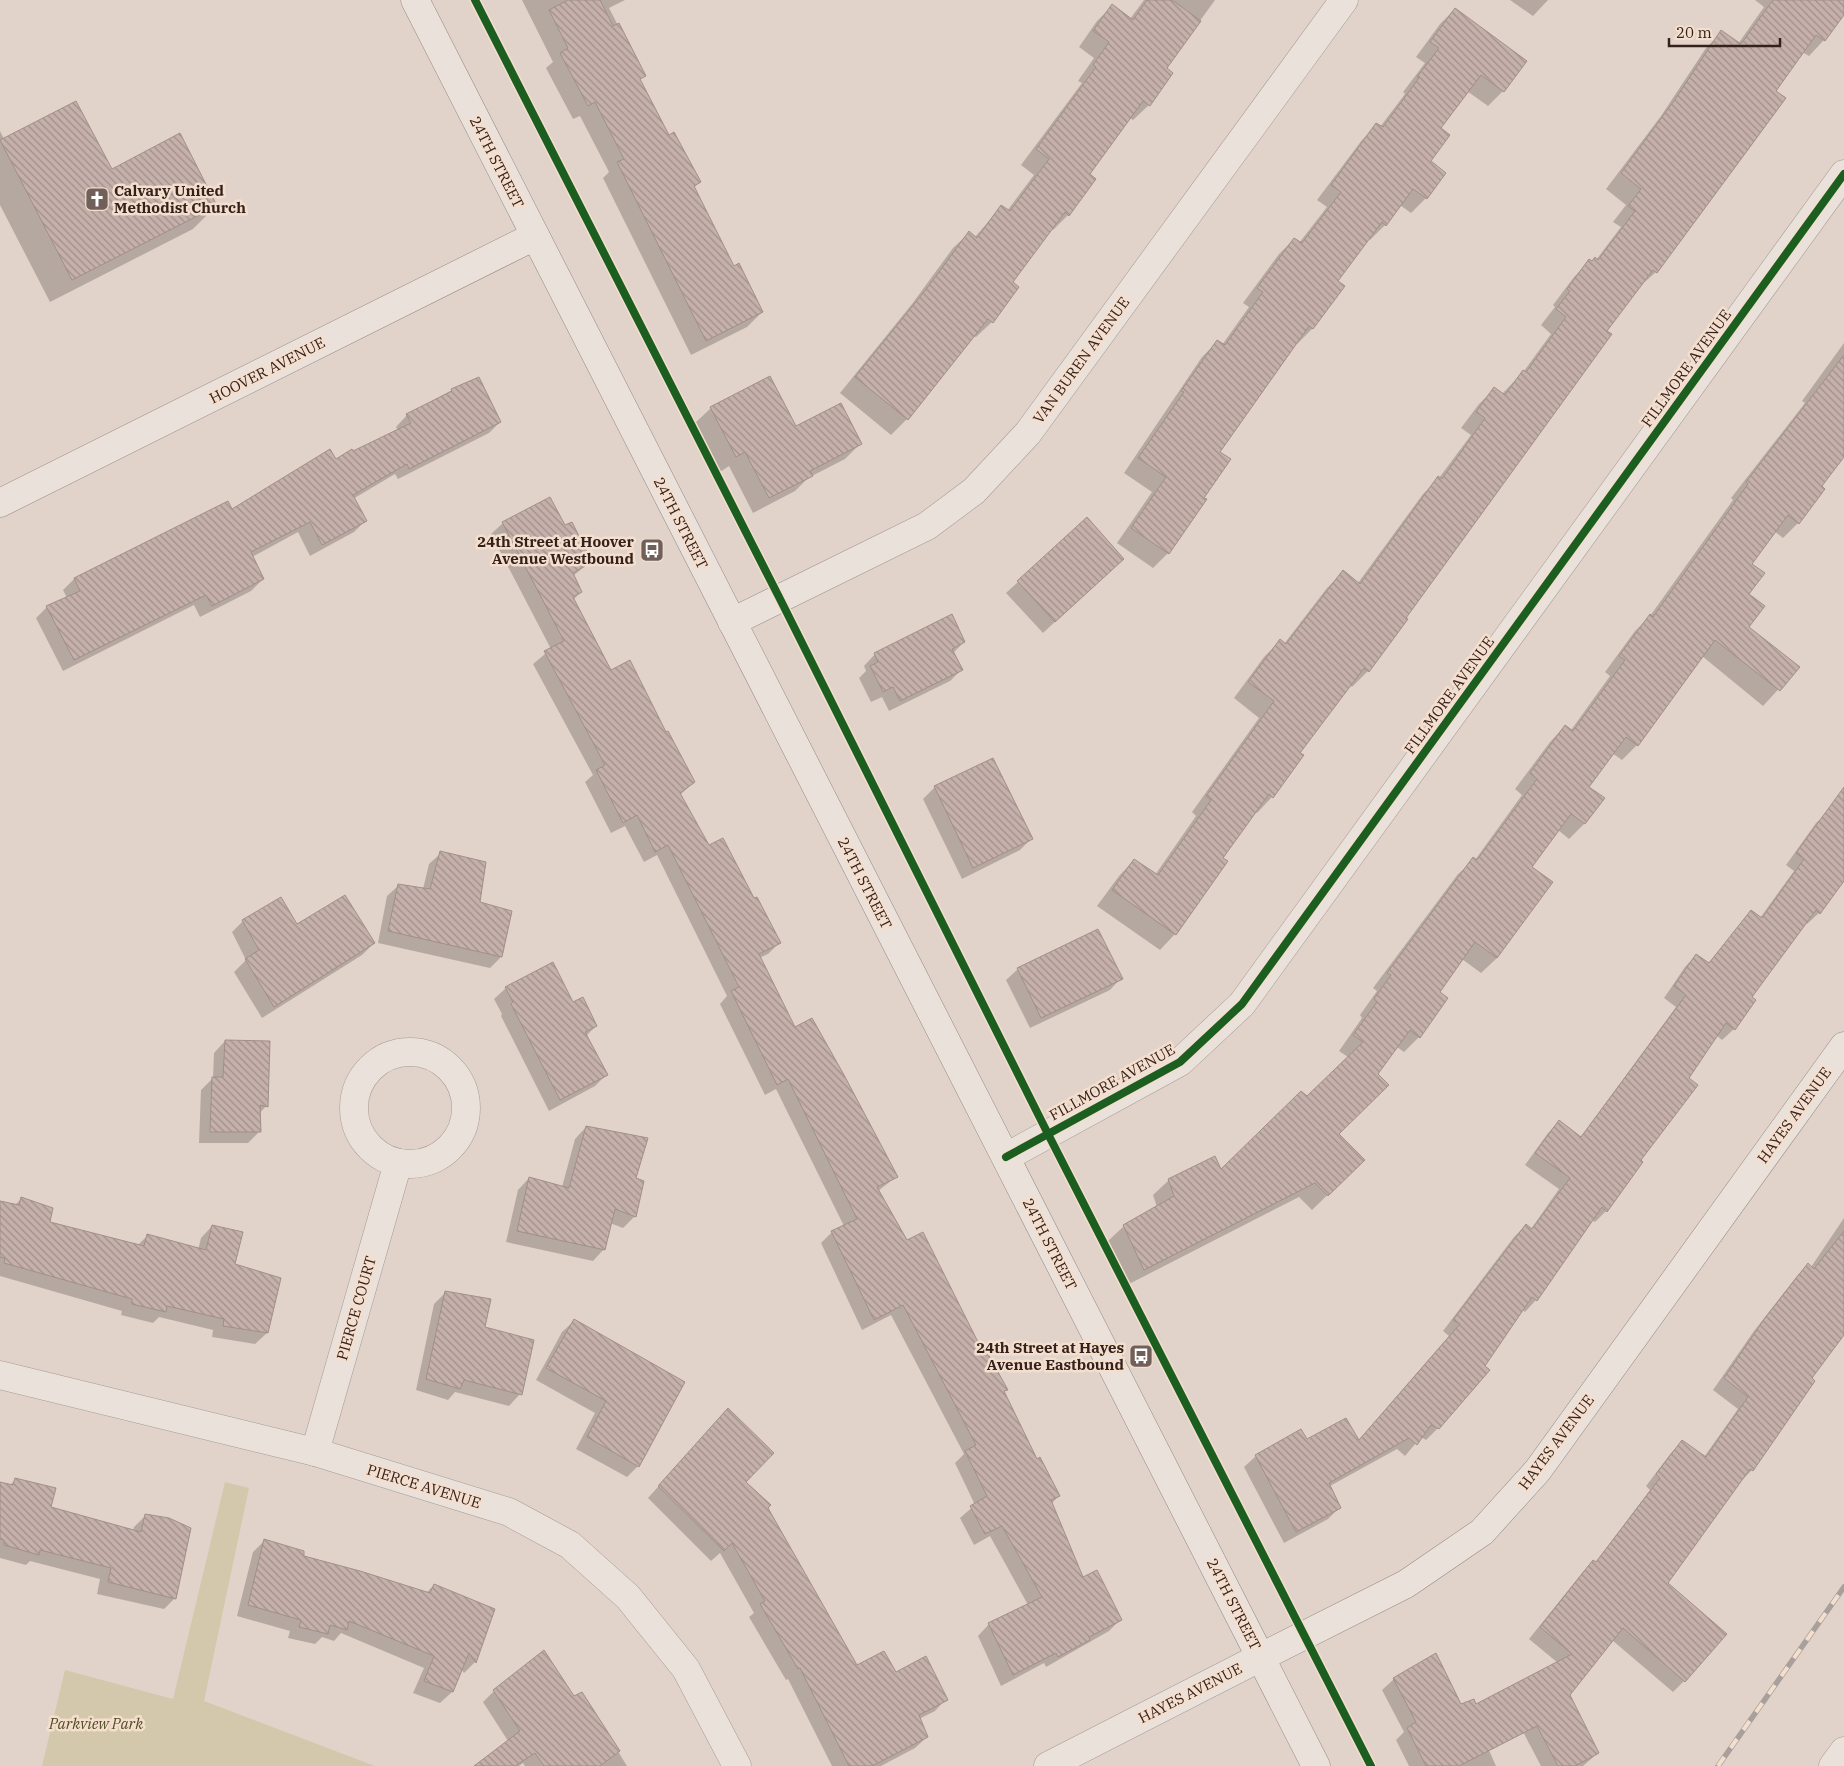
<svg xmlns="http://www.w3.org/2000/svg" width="1844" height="1766" font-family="'IBM Plex Serif',serif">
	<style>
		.park { fill: #d4c8ac }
		.shadow { fill: #0003 }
		.building { fill: url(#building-back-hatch); stroke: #a18f8a }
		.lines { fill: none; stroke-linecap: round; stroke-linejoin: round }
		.street-casing { stroke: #a79993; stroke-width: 29 }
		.secondary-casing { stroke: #968983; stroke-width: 29 }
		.street { stroke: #eae1db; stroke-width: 28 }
		.secondary { stroke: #eae1db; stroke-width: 28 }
		.rail-casing { stroke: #a9a09b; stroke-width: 5.5 }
		.rail { stroke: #f4dece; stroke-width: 4; stroke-dasharray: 11; stroke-linecap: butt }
		.cycleway-casing { stroke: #f4dece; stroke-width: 11 }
		.cycleway { stroke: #1b5e20; stroke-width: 8 }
		.labels { text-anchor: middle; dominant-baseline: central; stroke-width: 5; stroke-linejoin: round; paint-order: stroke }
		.street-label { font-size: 15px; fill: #34211c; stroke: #f4dece }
		.poi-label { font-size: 15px; font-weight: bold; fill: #34211c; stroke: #f4dece; text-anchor: end }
		.park-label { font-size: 15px; font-style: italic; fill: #504d24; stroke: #f4dece }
	</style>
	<defs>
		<pattern id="building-back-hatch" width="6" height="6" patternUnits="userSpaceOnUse" patternTransform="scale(1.25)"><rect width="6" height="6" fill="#c5b0ab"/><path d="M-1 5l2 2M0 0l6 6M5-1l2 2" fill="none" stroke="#a18f8a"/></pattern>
	</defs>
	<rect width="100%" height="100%" fill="#e2d3ca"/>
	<path class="park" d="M225 1482 249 1488 204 1701 375 1766H42L65 1670 173 1699Z"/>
	<g class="shadow">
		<path d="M522 0H625L609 8 644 76 639 80 668 136 699 182 694 188 734 268 762 312 747 327 691 355 603 178 609 172 580 116 573 119 546 68 553 62Z"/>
		<path d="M1144 0H1215L1166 68 1149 105 1133 120 1130 118 1088 174 1068 215 1053 230 1051 229 1012 282 992 322 976 337 974 336 907 419 891 435 840 393 912 304 953 248 969 233 975 237 1001 207 1007 211 1034 175 1021 165 1082 83 1078 81 1094 58 1079 47 1097 21 1112 6 1130 19Z"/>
		<path d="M1510 0H1548L1533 16Z"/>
		<path d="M1755 0H1844V13L1824 40 1809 56 1802 52 1774 91 1784 99 1748 150 1656 272 1639 287 1606 331 1368 671 1352 687 1350 685 1299 753 1272 797 1257 813 1255 811 1221 858 1175 934 1160 950 1097 906 1119 876 1134 860 1155 875 1196 816 1192 812 1259 718 1234 698 1264 657 1280 641 1284 644 1327 588 1343 572 1358 583 1423 494 1439 478 1471 435 1461 428 1479 404 1494 389 1502 394 1524 371 1551 334 1541 325 1555 307 1553 305 1574 277 1590 261 1596 260 1621 227 1613 222 1626 205 1606 189 1661 116 1706 48 1722 32 1738 44 1764 7Z"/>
		<path d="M1455 9 1525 61 1503 91 1488 106 1467 91 1439 129 1429 162 1426 198 1411 213 1400 205 1385 225 1370 240 1369 238 1336 282 1343 286 1312 329 1297 344 1296 342 1218 452 1168 553 1153 568 1117 543 1152 492 1124 473 1202 357 1217 342 1222 345 1249 307 1243 303 1279 254 1294 239 1299 243 1327 207 1317 200 1362 140 1377 125 1380 127 1405 94 1403 92 1425 63 1416 57 1440 24Z"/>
		<path d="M0 131 4 139 111 171 216 206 193 229 50 302 0 205Z"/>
		<path d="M1844 343V455L1820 486 1798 523 1783 538 1774 531 1750 564 1748 627 1798 668 1763 706 1702 656 1637 745 1622 760 1612 753 1587 787 1585 823 1569 839 1558 830 1531 867 1497 958 1481 973 1462 959 1438 992 1419 1037 1404 1052 1397 1047 1377 1074 1338 1134 1348 1175 1312 1210 1299 1197 1129 1284 1108 1241 1124 1226 1157 1207 1153 1195 1169 1180 1221 1171 1307 1098 1348 1057 1339 1051 1362 1018 1360 1015 1377 991 1373 988 1458 874 1475 860 1522 795 1515 789 1550 742 1565 726 1571 730 1610 676 1605 672 1635 631 1650 616 1733 500 1731 498 1805 403 1802 401Z"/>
		<path d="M452 390 500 422 489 433 398 479 395 474 353 499 366 520 354 532 310 556 298 532 252 557 263 579 251 591 200 617 194 605 63 671 36 618 47 607 67 598 63 590 74 579 227 502 231 510 398 431 396 427 407 415Z"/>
		<path d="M711 408 795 427 861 443 845 459 808 478 795 491 753 513 729 466 720 472 695 423Z"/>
		<path d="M1087 519 1111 570 1043 633 1006 593Z"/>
		<path d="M503 523 564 526 590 562 573 576 581 592 573 600 611 671 665 734 694 782 680 795 708 847 753 900 779 943 768 954 759 958 795 1029 896 1177 878 1191 907 1241 1006 1389 1003 1393 1036 1461 1059 1496 1051 1504 1083 1578 1120 1620 1109 1631 1046 1667 1044 1663 1001 1686 978 1636 989 1624 1028 1605 990 1536 974 1545 960 1518 975 1505 955 1463 964 1454 891 1315 862 1330 821 1243 832 1232 844 1226 776 1089 765 1095 720 1004 727 996 657 855 644 862 625 826 611 833 585 782 593 775 533 664 551 649 491 534Z"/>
		<path d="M964 642 953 653 961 670 950 681 889 711 882 697 871 702 859 678 866 671 864 666 875 654Z"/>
		<path d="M992 760 1031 839 1020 850 962 879 923 799 935 787Z"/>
		<path d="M1844 798V879L1819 913 1807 924 1805 922 1750 998 1754 1000 1734 1029 1722 1040 1716 1035 1606 1211 1595 1222 1592 1220 1536 1300 1525 1312 1522 1309 1438 1428 1426 1440 1421 1437 1405 1456 1397 1449 1330 1486 1339 1508 1328 1519 1284 1543 1244 1467 1256 1456 1306 1441H1358L1449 1336 1443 1331 1514 1237 1526 1225 1531 1229 1559 1189 1525 1165 1548 1133 1559 1122 1580 1138 1676 1007 1664 998 1685 967 1696 955 1708 964 1751 911 1760 918 1794 871 1786 865 1816 823Z"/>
		<path d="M441 853 479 902 501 957 490 968 378 943 387 896 399 885 423 889 429 864Z"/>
		<path d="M243 921 296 925 374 943 362 955 262 1018 234 972 246 960 232 932Z"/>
		<path d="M1018 969 1121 978 1110 990 1030 1028 1006 980Z"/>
		<path d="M506 988 572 1004 596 1026 586 1036 606 1075 595 1086 549 1111 501 1016 502 1014 494 999Z"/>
		<path d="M225 1041 266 1106 259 1114V1132L248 1143H199L201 1090 213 1078 214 1053Z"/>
		<path d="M586 1127 634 1179 635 1216 623 1228 610 1223 604 1249 593 1261 506 1242 518 1190 529 1178 562 1187 575 1139Z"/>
		<path d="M21 1199 48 1223 137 1246 147 1236 198 1250 201 1238 212 1226 234 1264 267 1333 255 1344 212 1337 213 1330 159 1317 153 1323 121 1315 122 1311 0 1276V1202L14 1206Z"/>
		<path d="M1844 1218V1333L1810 1379 1752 1470 1741 1481 1666 1583 1684 1681 1673 1692 1612 1640 1569 1695 1598 1753 1583 1766H1541L1504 1696 1558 1663 1529 1639 1582 1573 1593 1561 1595 1563 1650 1490 1646 1486 1671 1453 1682 1442 1704 1457 1738 1409 1713 1390 1754 1331 1797 1276 1808 1265 1811 1267Z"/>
		<path d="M446 1292 520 1394 509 1406 455 1392 448 1400 416 1390 434 1304Z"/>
		<path d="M574 1321 638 1466 627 1477 576 1449 595 1413 536 1380 562 1332Z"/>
		<path d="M717 1421 745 1482 767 1508 856 1666 946 1699 935 1711 919 1719 927 1737 915 1748 881 1766H832L788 1679 786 1680 749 1617 754 1613 720 1553 711 1561 648 1498Z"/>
		<path d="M15 1480 49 1508 133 1531 134 1527 146 1515 175 1598 164 1609 97 1594 100 1579 30 1561 26 1565 0 1558V1483L10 1485Z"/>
		<path d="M264 1541 302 1557 426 1593 434 1585 494 1610 475 1662 464 1673 461 1669 452 1692 440 1703 413 1693 424 1668 341 1633 334 1641 322 1637 315 1644 288 1638 290 1631 237 1616 253 1552Z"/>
		<path d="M1394 1679 1461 1706 1468 1703 1496 1766H1409L1396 1740 1404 1732 1382 1690Z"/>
		<path d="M494 1691 574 1698 582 1693 627 1766H525L523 1763 519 1766H474L508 1741 483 1702Z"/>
	</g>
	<g class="building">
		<path d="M568 0H600L613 26 619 23 646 76 640 79 669 135 674 132 701 182 694 186 734 266 739 263 763 312 706 341 617 162 624 159 595 102 588 106 560 53 568 48 549 10Z"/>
		<path d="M1147 0H1172L1201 21 1167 68 1173 73 1150 106 1143 101 1090 174 1096 179 1069 216 1065 212 1013 282 1019 287 993 323 988 319 908 420 855 377 928 287 969 231 977 238 1001 205 1010 211 1049 159 1036 149 1096 67 1093 65 1109 42 1093 31 1112 4 1133 20Z"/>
		<path d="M1773 0H1844V15L1825 41 1816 35 1776 91 1786 98 1657 273 1653 270 1607 331 1612 334 1406 618 1408 619 1369 672 1364 668 1300 753 1304 755 1273 798 1269 794 1223 858 1228 861 1176 935 1112 890 1134 859 1158 875 1211 800 1206 796 1274 701 1248 682 1280 639 1286 644 1343 570 1360 584 1438 476 1442 479 1485 418 1476 412 1494 387 1505 395 1523 370 1526 372 1566 317 1556 309 1570 291 1567 289 1589 259 1592 261 1595 257 1598 260 1635 211 1628 206 1641 189 1621 173 1676 98 1721 30 1741 44Z"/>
		<path d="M1455 8 1527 61 1504 92 1481 75 1441 128 1450 135 1431 161 1446 173 1427 199 1413 189 1386 226 1382 222 1338 281 1345 286 1313 329 1309 326 1220 452 1231 459 1204 498 1207 499 1169 554 1131 528 1166 477 1138 458 1184 392 1181 391 1217 340 1225 345 1263 292 1257 288 1294 238 1302 243 1341 192 1331 185 1376 123 1383 127 1419 78 1417 77 1439 48 1430 42Z"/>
		<path d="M76 101 112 169 180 133 217 206 72 280 0 140Z"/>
		<path d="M1844 355V457L1822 486 1825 489 1799 524 1788 515 1752 564 1765 573 1749 594 1765 606 1749 627 1800 667 1780 691 1715 640 1638 746 1626 737 1589 787 1605 798 1585 824 1571 814 1532 867 1553 882 1497 958 1475 942 1440 992 1448 998 1420 1038 1410 1030 1378 1074 1389 1085 1339 1134 1365 1160 1328 1196 1315 1183 1144 1270 1123 1225 1174 1196 1168 1179 1215 1156 1221 1169 1301 1091 1307 1096 1363 1042 1353 1035 1377 1002 1374 999 1391 975 1387 973 1473 857 1477 860 1537 779 1530 773 1565 725 1573 731 1625 660 1619 656 1650 614 1653 617 1748 484 1746 482Z"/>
		<path d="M770 376 796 426 841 403 862 444 810 471 813 476 769 498 745 452 736 457 710 407Z"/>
		<path d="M479 377 501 422 409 469 407 464 353 495 367 521 322 545 310 522 251 552 264 579 212 606 206 595 74 660 46 606 80 591 74 578 228 501 232 509 330 449 336 459 352 449 353 451 411 423 406 414 452 391 451 389Z"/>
		<path d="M550 497 565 525 572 522 592 562 573 573 582 592 573 597 611 670 630 660 666 732 668 731 695 782 680 793 709 845 723 838 754 898 757 897 781 943 759 954 795 1027 812 1018 844 1075 898 1177 877 1187 907 1240 923 1232 985 1356 988 1354 1008 1390 1004 1391 1037 1459 1040 1457 1060 1496 1051 1500 1083 1577 1097 1570 1122 1620 1089 1637 1090 1640 1058 1657 1056 1653 1013 1675 988 1623 1042 1597 1002 1526 985 1534 970 1506 987 1496 965 1451 976 1445 903 1305 874 1320 831 1231 857 1219 788 1079 777 1085 731 991 739 987 668 845 655 852 637 815 623 823 596 770 605 765 544 651 564 641 502 522Z"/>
		<path d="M1087 517 1124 559 1055 622 1017 581Z"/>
		<path d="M952 614 965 642 952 649 963 670 900 701 893 687 883 692 870 666 878 662 874 653Z"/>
		<path d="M993 758 1033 839 973 868 934 786Z"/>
		<path d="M1844 787V881L1820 914 1816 910 1752 997 1756 1000 1735 1030 1726 1023 1689 1078 1698 1085 1641 1160 1643 1162 1607 1212 1602 1207 1537 1301 1532 1297 1485 1366 1490 1370 1439 1429 1431 1425 1417 1445 1409 1438 1329 1483 1341 1508 1296 1532 1255 1455 1301 1429 1307 1439 1346 1418 1359 1440 1460 1324 1453 1320 1526 1224 1532 1229 1570 1178 1535 1153 1559 1120 1581 1137 1686 995 1674 986 1696 954 1709 963 1751 910 1762 918 1804 859 1796 853Z"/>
		<path d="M440 851 486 862 480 902 512 911 502 957 388 931 398 884 430 889Z"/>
		<path d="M345 895 375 943 274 1007 245 959 259 950 242 920 281 897 297 924Z"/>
		<path d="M1098 929 1123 979 1041 1018 1017 968Z"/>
		<path d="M553 962 573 1002 583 997 597 1026 585 1032 608 1075 560 1100 511 1004 513 1002 505 987Z"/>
		<path d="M225 1040 270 1041 268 1107 260 1105 261 1132H210L212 1077H223Z"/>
		<path d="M586 1126 648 1138 636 1178 644 1181 636 1217 615 1209 605 1250 517 1231 529 1177 569 1188Z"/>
		<path d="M21 1197 53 1208 50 1222 144 1246 147 1234 206 1250 212 1225 243 1232 235 1264 281 1278 268 1333 223 1326 224 1319 167 1306 166 1312 132 1304V1299L4 1263 5 1258 0 1257V1201L19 1205Z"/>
		<path d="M1844 1231V1335L1812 1378 1815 1381 1753 1471 1750 1469 1668 1583 1727 1634 1685 1682 1623 1628 1570 1695 1599 1753 1575 1766H1558L1537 1726 1459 1766H1426L1407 1728 1416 1722 1393 1678 1436 1653 1461 1704 1474 1699 1476 1704 1572 1654 1540 1627 1593 1560 1596 1562 1660 1478 1656 1474 1682 1440 1706 1457 1748 1397 1724 1378 1765 1318 1808 1263 1814 1269Z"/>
		<path d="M445 1291 491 1299 485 1327 534 1340 522 1395 464 1380 460 1389 426 1379Z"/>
		<path d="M574 1319 685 1382 639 1467 587 1437 606 1401 546 1368Z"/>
		<path d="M728 1408 774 1453 746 1482 771 1505 768 1508 857 1665 884 1651 896 1672 926 1656 948 1700 919 1715 928 1737 872 1766H849L800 1668 798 1669 760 1604 765 1601 732 1543 724 1551 658 1486Z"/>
		<path d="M15 1478 56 1488 51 1507 141 1532 145 1514 169 1518 191 1528 176 1599 108 1582 111 1568 40 1550 39 1555 4 1545V1540L0 1539V1482L13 1485Z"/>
		<path d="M264 1539 304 1551V1556L360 1571 430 1593 434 1584 495 1609 476 1663 469 1653 453 1692 424 1681 434 1656 349 1621 347 1630 330 1625 328 1634 299 1627 301 1620 248 1605Z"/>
		<path d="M544 1650 574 1696 582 1692 620 1751 600 1766H544L535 1753 515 1766H474L520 1731 493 1690Z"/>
	</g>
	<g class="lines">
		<g class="street-casing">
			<g id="street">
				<path d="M732 622 927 526 974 491 1028 433 1344 0"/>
				<circle cx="410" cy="1108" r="56"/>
				<path d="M1006 1157 1180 1062 1242 1004 1844 174"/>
				<path d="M0 1375 315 1452 509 1512 570 1545 628 1597 686 1669 737 1766"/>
				<path d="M315 1452 398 1163"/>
				<path d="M1048 1766 1261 1657"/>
				<path d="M1833 1766 1844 1751"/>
			</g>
		</g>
		<g class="secondary-casing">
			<g id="secondary">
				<path d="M415 0 1316 1766"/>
				<path d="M0 503 535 236"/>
				<path d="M1261 1657 1406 1584 1482 1532 1538 1470 1844 1046"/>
			</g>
		</g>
		<use href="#street" class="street"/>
		<use href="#secondary" class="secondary"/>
		<g class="rail-casing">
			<path id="rail" d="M1718 1766 1844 1587"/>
		</g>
		<use href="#rail" class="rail"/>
		<g class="cycleway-casing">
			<g id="cycleway">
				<path d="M475 0 780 599 1048 1134 1371 1766"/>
				<path d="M1006 1157 1180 1062 1242 1004 1844 174"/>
			</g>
		</g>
		<use href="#cycleway" class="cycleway"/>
	</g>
	<defs>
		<g id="church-square" transform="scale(1.25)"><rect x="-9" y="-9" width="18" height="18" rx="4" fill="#715f59" stroke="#f4dece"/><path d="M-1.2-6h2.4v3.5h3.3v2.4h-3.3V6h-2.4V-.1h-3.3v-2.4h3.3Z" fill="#fff"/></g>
		<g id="bus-square" transform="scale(1.25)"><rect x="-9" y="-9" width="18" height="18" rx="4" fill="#715f59" stroke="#f4dece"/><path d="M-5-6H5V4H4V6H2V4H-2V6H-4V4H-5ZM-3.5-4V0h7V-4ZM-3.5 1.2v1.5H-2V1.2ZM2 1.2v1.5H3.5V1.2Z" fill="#fff"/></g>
	</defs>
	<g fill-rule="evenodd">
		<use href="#church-square" x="97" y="199"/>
		<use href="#bus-square" x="652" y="550"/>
		<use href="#bus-square" x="1141" y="1356"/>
	</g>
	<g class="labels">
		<g class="street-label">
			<text transform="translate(497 162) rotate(63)">24TH STREET</text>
			<text transform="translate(1081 360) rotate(-54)">VAN BUREN AVENUE</text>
			<text transform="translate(1686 368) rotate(-54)">FILLMORE AVENUE</text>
			<text transform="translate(267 370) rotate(-27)">HOOVER AVENUE</text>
			<text transform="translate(681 523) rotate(63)">24TH STREET</text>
			<text transform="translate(1449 695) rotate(-54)">FILLMORE AVENUE</text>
			<text transform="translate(865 883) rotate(63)">24TH STREET</text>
			<text transform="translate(1112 1082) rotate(-29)">FILLMORE AVENUE</text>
			<text transform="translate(1794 1115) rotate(-54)">HAYES AVENUE</text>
			<text transform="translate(1050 1244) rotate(63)">24TH STREET</text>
			<text transform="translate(356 1308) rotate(-74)">PIERCE COURT</text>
			<text transform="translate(1556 1442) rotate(-53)">HAYES AVENUE</text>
			<text transform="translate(424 1486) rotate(17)">PIERCE AVENUE</text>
			<text transform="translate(1234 1604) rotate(63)">24TH STREET</text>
			<text transform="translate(1190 1693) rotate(-27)">HAYES AVENUE</text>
		</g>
		<g class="poi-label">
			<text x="114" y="190" text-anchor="start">Calvary United<tspan x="114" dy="17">Methodist Church</tspan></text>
			<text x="634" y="541">24th Street at Hoover<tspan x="634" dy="17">Avenue Westbound</tspan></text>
			<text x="1124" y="1347">24th Street at Hayes<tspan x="1124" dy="17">Avenue Eastbound</tspan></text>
		</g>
		<g class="park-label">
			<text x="96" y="1723">Parkview Park</text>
		</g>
	</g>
	<path d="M1669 38v8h111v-8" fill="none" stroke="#34211c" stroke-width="2.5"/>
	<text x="1676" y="38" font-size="15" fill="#34211c" stroke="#f4dece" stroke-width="4" paint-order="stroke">20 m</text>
</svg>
